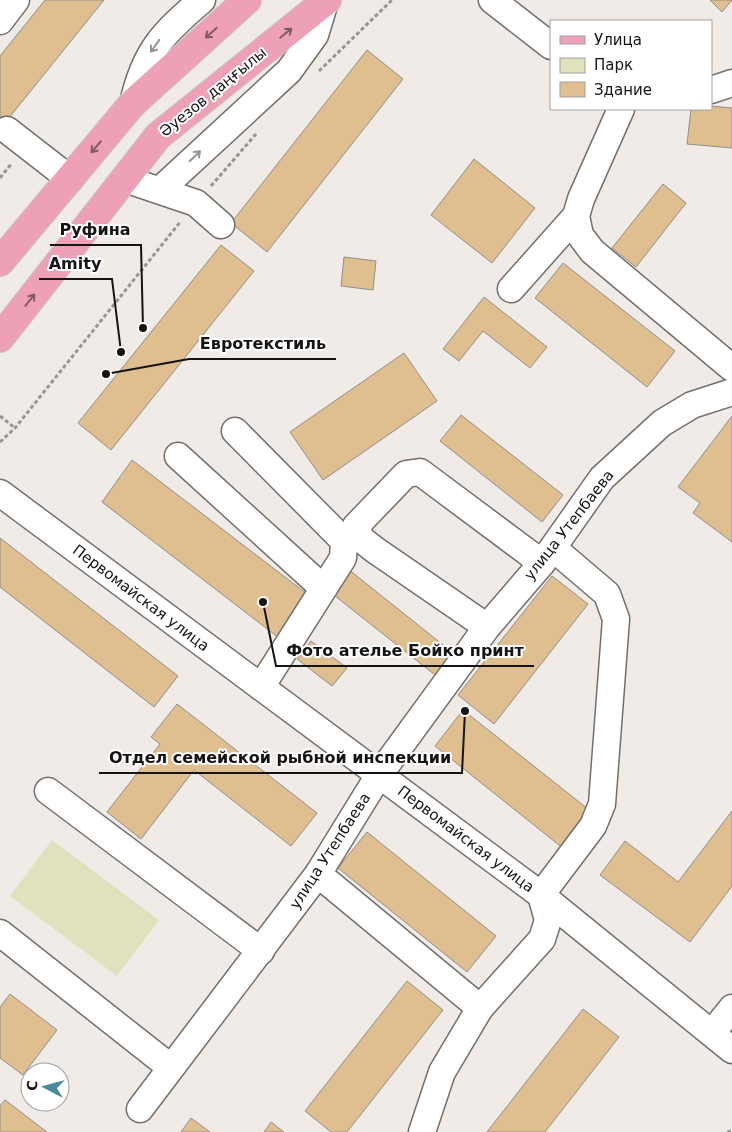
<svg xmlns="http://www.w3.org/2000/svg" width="732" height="1132" font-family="'DejaVu Sans',sans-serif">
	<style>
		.green { fill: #dfe2bc }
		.building { fill: #dfbe8f; stroke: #928e8a }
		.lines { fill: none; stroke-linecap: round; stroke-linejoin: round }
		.minor-casing { stroke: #736f6b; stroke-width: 29 }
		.major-casing { stroke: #c7c7c6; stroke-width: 30 }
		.path { stroke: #999592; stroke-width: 3; stroke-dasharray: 4 2.5; stroke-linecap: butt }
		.minor { stroke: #fff; stroke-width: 26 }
		.major { stroke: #eea0b7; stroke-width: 28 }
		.oneway { stroke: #825a65 }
		.oneway2 { stroke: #969595 }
		.labels { text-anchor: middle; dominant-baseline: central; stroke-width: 4; stroke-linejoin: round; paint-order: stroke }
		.street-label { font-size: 15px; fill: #161413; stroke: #fff }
		.leader { fill: none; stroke: #161413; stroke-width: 2 }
		.callout-dot { fill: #161413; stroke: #fff; stroke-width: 2 }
		.callout-label { font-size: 16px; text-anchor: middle; font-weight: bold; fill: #161413; stroke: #fff; stroke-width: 4; stroke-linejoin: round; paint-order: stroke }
	</style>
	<rect width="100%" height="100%" fill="#f0ebe7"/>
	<path class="green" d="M52 840 159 920 117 976 10 896Z"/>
	<g class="building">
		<path d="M45 0H104L0 129V56Z"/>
		<path d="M710 0H732L722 12Z"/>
		<path d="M367 50 403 79 267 252 231 223Z"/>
		<path d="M711 106 732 108V148L687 144 691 109H711Z"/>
		<path d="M474 159 535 208 492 263 431 215Z"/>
		<path d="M663 184 686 203 636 267 612 248Z"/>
		<path d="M221 245 254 271 111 450 78 423Z"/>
		<path d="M344 257 376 261 373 290 341 286Z"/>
		<path d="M563 263 675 351 647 387 535 298Z"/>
		<path d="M484 297 547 347 530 368 483 331 459 361 443 349Z"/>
		<path d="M404 353 437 401 323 480 290 432Z"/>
		<path d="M461 415 563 495 542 522 440 441Z"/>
		<path d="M732 416V542L693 513 700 503 678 487Z"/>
		<path d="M132 460 311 597 279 638 102 502Z"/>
		<path d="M0 538 178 676 154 707 0 587Z"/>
		<path d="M348 569 452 652 435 675 330 592Z"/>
		<path d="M552 576 588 604 494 724 458 695Z"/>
		<path d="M311 641 347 668 332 686 297 659Z"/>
		<path d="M177 704 317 813 291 846 194 770 141 839 107 812 160 744 151 737Z"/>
		<path d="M463 710 593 813 564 849 435 746Z"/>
		<path d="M732 811V886L690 942 600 875 625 841 678 882Z"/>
		<path d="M367 832 496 936 467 972 338 868Z"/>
		<path d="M407 981 443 1010 347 1132H331L305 1111Z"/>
		<path d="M10 994 57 1030 23 1075 0 1058V1007Z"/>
		<path d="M583 1009 619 1037 545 1132H487Z"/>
		<path d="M5 1100 47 1132H0V1106Z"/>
		<path d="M191 1118 210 1132H181Z"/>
		<path d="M271 1122 284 1132H264Z"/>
	</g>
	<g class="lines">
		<g class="minor-casing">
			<g id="minor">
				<path d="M492 0 551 46"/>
				<path d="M0 21 16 0"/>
				<path d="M711 90 732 83"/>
				<path d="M133 103C145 51 162 34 202 0"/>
				<path d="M621 109 581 199 576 216 580 235 592 251 732 368"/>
				<path d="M7 130 70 179"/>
				<path d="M125 179 196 203 221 225"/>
				<path d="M160 190 289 71 315 35 325 2"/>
				<path d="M511 289 576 216"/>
				<path d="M235 431 344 541 343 558 261 687"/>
				<path d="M178 456 323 588"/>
				<path d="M0 493 541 895 732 1050"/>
				<path d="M487 627 375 550 361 539 356 526 406 474 420 472 542 563"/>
				<path d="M48 791 261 951"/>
				<path d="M318 874 480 1008"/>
				<path d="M0 933 170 1067"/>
				<path d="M712 1033 732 1008"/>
				<path d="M140 1109 318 874 379 775 487 627 542 563 602 478 662 423 692 405 732 392"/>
				<path d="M422 1132 442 1072 480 1008 542 939 548 920 541 895 593 826 602 804 616 619 607 594 553 548"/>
			</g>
		</g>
		<g class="major-casing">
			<g id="major">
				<path d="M0 262 133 103 247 0"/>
				<path d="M0 338 158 136 327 0"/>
			</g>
		</g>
		<g class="path">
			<path d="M319 71 392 0"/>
			<path d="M0 178 12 163"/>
			<path d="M211 186 256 134"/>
			<path d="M0 416 15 428"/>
			<path d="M0 442 15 428 181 221"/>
			<path d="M727 1132 732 1131"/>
		</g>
		<use href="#minor" class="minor"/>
		<use href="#major" class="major"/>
	</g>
	<defs><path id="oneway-shaft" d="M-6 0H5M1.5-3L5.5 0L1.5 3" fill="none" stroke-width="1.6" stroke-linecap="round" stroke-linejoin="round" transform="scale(1.25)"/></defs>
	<g class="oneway">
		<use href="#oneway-shaft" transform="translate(211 33) rotate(138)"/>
		<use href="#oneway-shaft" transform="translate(286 33) rotate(-39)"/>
		<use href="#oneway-shaft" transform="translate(96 147) rotate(130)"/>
		<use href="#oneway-shaft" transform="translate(30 300) rotate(-52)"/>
	</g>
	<g class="oneway2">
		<use href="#oneway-shaft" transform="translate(155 46) rotate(125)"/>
		<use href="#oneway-shaft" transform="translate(195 156) rotate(-44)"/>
	</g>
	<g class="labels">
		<g class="street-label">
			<text transform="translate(213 92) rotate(-39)">Әуезов даңғылы</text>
			<text transform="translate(569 525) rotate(-52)">улица Утепбаева</text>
			<text transform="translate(141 598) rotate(37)">Первомайская улица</text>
			<text transform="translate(466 839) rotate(37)">Первомайская улица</text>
			<text transform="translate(330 851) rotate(-57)">улица Утепбаева</text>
		</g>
	</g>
	<path class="leader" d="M143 328L141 245H50M121 352L112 279H39M106 374L189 359H336M263 602L276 666H534M465 711L462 773H99"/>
	<g class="callout-dot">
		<circle cx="143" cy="328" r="5"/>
		<circle cx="121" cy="352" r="5"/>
		<circle cx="106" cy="374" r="5"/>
		<circle cx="263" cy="602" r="5"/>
		<circle cx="465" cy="711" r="5"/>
	</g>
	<g class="callout-label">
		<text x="95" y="235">Руфина</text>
		<text x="75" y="269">Amity</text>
		<text x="263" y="349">Евротекстиль</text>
		<text x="405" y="656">Фото ателье Бойко принт</text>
		<text x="280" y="763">Отдел семейской рыбной инспекции</text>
	</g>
	<rect x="550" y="20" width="162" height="90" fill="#ffffff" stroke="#a2a1a1"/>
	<rect x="560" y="36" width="25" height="8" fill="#eea0b7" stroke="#a2a1a1"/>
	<text x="594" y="45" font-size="15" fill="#161413">Улица</text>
	<rect x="560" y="58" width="25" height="15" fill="#dfe2bc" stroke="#a2a1a1"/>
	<text x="594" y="70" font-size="15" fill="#161413">Парк</text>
	<rect x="560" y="82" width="25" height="15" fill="#dfbe8f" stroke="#a2a1a1"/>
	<text x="594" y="95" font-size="15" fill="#161413">Здание</text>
	<g transform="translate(45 1087) rotate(276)"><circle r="24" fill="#ffffff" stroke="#a2a1a1"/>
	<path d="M0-4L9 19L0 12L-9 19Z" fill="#488a9b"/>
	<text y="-8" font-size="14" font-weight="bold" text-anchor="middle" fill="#161413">С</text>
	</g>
</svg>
